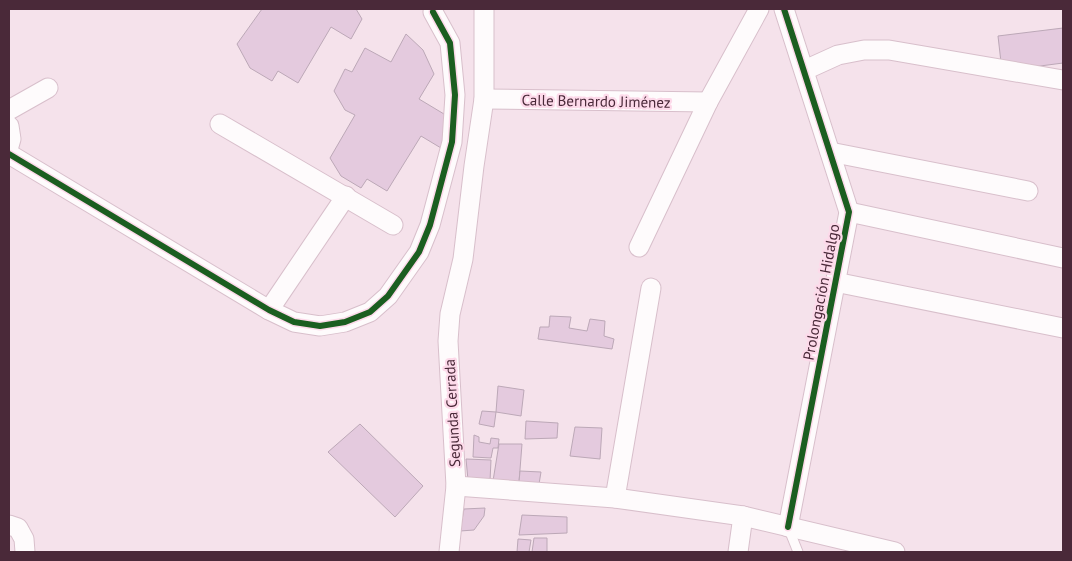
<svg xmlns="http://www.w3.org/2000/svg" width="1072" height="561" font-family="'PT Sans',sans-serif">
	<style>
		.building { fill: #e4cade; stroke: #bca8b7 }
		.lines { fill: none; stroke-linecap: round; stroke-linejoin: round }
		.lane-casing { stroke: #d8bfcb; stroke-width: 11 }
		.street-casing { stroke: #d8bfcb; stroke-width: 21 }
		.lane { stroke: #fefbfc; stroke-width: 9 }
		.street { stroke: #fefbfc; stroke-width: 19 }
		.cycleway-casing { stroke: #fddaea; stroke-width: 9 }
		.cycleway { stroke: #1b5e20; stroke-width: 6 }
		.labels { text-anchor: middle; dominant-baseline: central; stroke-width: 4.5; stroke-linejoin: round; paint-order: stroke }
		.street-label { font-size: 15px; fill: #4a2939; stroke: #fddaea }
	</style>
	<rect width="100%" height="100%" fill="#f5e2eb"/>
	<g class="building">
		<path d="M262 9H356L362 19 351 39 331 27 298 83 278 71 272 81 250 68 237 44Z"/>
		<path d="M1063 28V63L1002 71 998 36Z"/>
		<path d="M406 34 423 50 434 74 419 99 444 114 453 128 441 148 421 136 387 191 367 179 361 188 341 176 330 158 355 115 345 110 334 91 345 69 352 72 365 48 391 62Z"/>
		<path d="M550 316 571 317 569 328 587 331 590 319 605 321 604 336 614 339 612 349 538 339 540 327H549Z"/>
		<path d="M498 386 524 390 521 416 496 412Z"/>
		<path d="M482 411 496 412 494 427 479 424Z"/>
		<path d="M526 421 558 423 557 438 525 439Z"/>
		<path d="M360 424 423 486 395 517 328 452Z"/>
		<path d="M575 427 602 428 600 459 570 456Z"/>
		<path d="M474 435 479 437V442L490 444 491 438 499 439 498 448H493L491 458 473 457Z"/>
		<path d="M499 444H522L519 482 493 481Z"/>
		<path d="M466 459 491 460 490 481 468 480Z"/>
		<path d="M520 471 541 472 539 484 519 482Z"/>
		<path d="M485 508 484 516 474 530 460 531 464 509Z"/>
		<path d="M522 515 567 517V533L519 535Z"/>
		<path d="M534 538H547V552H532Z"/>
		<path d="M518 539 531 540 529 552H517Z"/>
	</g>
	<g class="lines">
		<g class="lane-casing">
			<path id="lane" d="M788 527 798 552"/>
		</g>
		<g class="street-casing">
			<g id="street">
				<path d="M784 9 849 212 788 527"/>
				<path d="M805 70 838 55 864 50H889L1063 80"/>
				<path d="M484 99 708 102"/>
				<path d="M9 110 48 88"/>
				<path d="M220 124 393 225"/>
				<path d="M9 126 11 139 9 146"/>
				<path d="M830 152 1028 191"/>
				<path d="M9 154 269 310 294 322 320 326 345 322 370 312 388 296 419 252 430 225 452 142 455 95 450 43 433 12"/>
				<path d="M849 212 1063 258"/>
				<path d="M639 247 708 102 759 9"/>
				<path d="M835 282 1063 328"/>
				<path d="M269 310 346 196"/>
				<path d="M456 486 615 498 743 516 895 552"/>
				<path d="M615 498 651 288"/>
				<path d="M9 525 18 528 24 539 25 552"/>
				<path d="M449 552 456 486 448 341 450 314 463 259 474 166 484 99V9"/>
				<path d="M738 552 743 516"/>
			</g>
		</g>
		<use href="#lane" class="lane"/>
		<use href="#street" class="street"/>
		<g class="cycleway-casing">
			<g id="cycleway">
				<path d="M784 9 849 212 788 527"/>
				<path d="M9 154 269 310 294 322 320 326 345 322 370 312 388 296 419 252 430 225 452 142 455 95 450 43 433 12"/>
			</g>
		</g>
		<use href="#cycleway" class="cycleway"/>
	</g>
	<g class="labels">
		<g class="street-label">
			<text transform="translate(596 101) rotate(1)">Calle Bernardo Jiménez</text>
			<text transform="translate(821 292) rotate(-79)">Prolongación Hidalgo</text>
			<text transform="translate(452 413) rotate(-93)">Segunda Cerrada</text>
		</g>
	</g>
	<rect width="1072" height="561" fill="none" stroke="#4a2939" stroke-width="20"/>
</svg>
